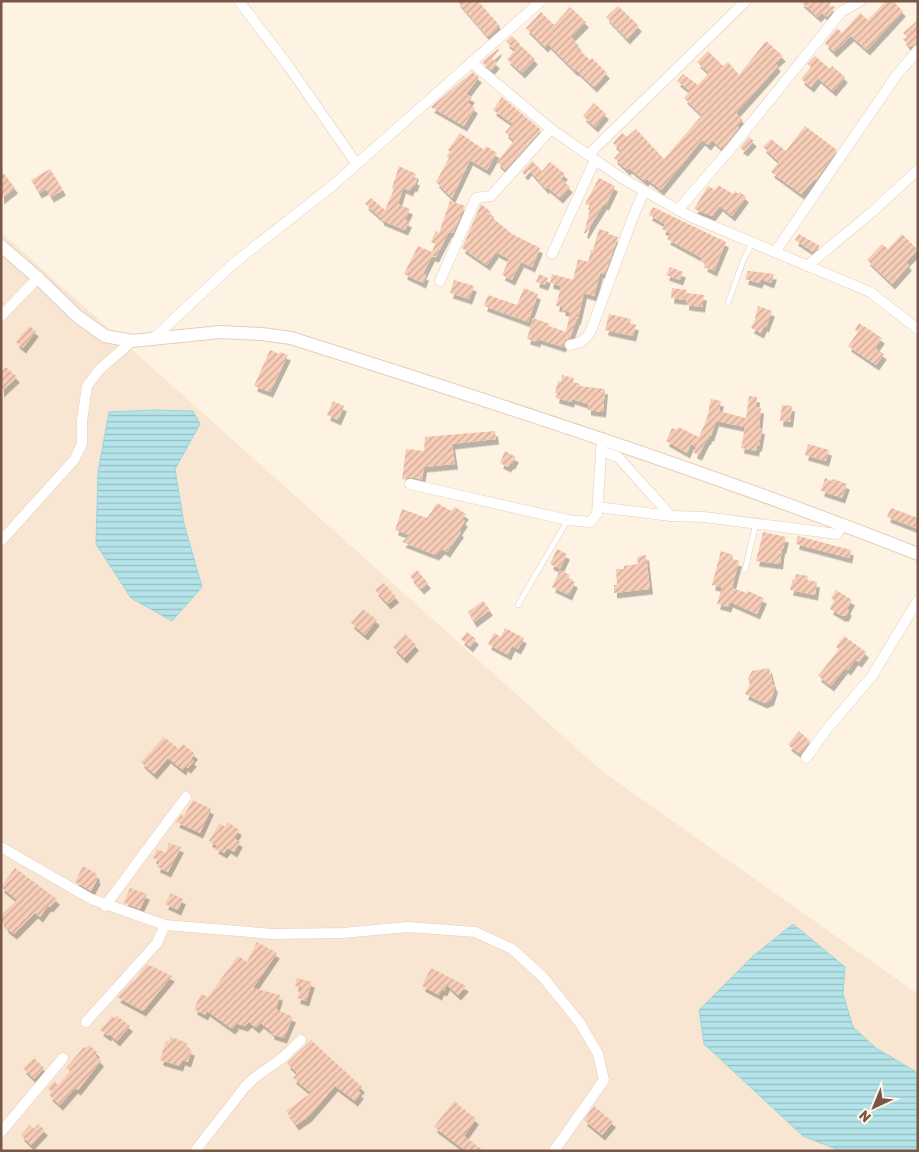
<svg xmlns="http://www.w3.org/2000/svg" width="919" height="1152" font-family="Rubik,sans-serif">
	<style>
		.residential { fill: #f9e6d2 }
		.water { fill: url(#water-rules); stroke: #99d5dd }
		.building { fill: url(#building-hatch); filter: url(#shadow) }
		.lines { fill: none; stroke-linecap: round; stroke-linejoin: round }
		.service-casing { stroke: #e4cebd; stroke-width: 6 }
		.minor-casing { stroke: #e4cebd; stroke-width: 11 }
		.tertiary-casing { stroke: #e4cebd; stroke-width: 14 }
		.service { stroke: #fff; stroke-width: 5 }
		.minor { stroke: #fff; stroke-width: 10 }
		.tertiary { stroke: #fff; stroke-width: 12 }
	</style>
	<defs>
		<pattern id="water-rules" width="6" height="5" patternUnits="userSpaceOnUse" patternTransform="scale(1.25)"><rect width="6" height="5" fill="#b4e4ea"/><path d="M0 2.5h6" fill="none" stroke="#97bcbf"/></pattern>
		<pattern id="building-hatch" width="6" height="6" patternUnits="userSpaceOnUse" patternTransform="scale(1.25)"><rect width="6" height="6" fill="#f7cdb7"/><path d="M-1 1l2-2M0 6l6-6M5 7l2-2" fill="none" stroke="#cda997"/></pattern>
		<filter id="shadow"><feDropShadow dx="3" dy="5.5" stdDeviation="0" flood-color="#0004"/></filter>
	</defs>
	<rect width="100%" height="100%" fill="#fef2e2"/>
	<path class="residential" d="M1 232 603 772 918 994V1151H1Z"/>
	<g class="water">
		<path d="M154 410 193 411 200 424 175 469 184 524 202 587 172 621 131 598 96 544 98 472 109 412Z"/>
		<path d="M793 924 845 967 843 994 853 1027 876 1048 918 1073V1151H841L803 1136 704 1044 699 1010 753 956Z"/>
	</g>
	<g class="building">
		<path d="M457 1H478L500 26 488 37Z"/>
		<path d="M800 1H832L829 5 834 9 827 17 822 13 818 17Z"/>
		<path d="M886 1H893L903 11 867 50 851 36 834 52 825 43 837 28 842 33 860 13 868 20Z"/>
		<path d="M618 6 639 26 627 39 606 17Z"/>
		<path d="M570 7 586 22 571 37 579 46 577 48 590 60 592 58 607 73 594 87 576 70 575 71 548 44 545 47 526 28 541 12 554 25Z"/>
		<path d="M918 20V43L909 47 903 39 907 37 903 33Z"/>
		<path d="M512 36 520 44 515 50 506 42Z"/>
		<path d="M766 41 783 56 775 63 778 66 736 113 743 120 737 126 739 127 722 149 712 140 708 145 702 140 661 190 647 179 645 181 629 168 627 170 614 158 621 151 613 143 622 133 627 137 636 129 664 159 702 115 684 98 690 91 677 81 683 74 698 85 709 73 697 62 708 51 723 66 728 62 739 75Z"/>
		<path d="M520 45 535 59 522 73 507 59Z"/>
		<path d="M498 49 499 50 492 59 497 63 491 70 482 62Z"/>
		<path d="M815 56 830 69 832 66 845 77 833 91 818 78 811 87 801 79 811 67 807 64Z"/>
		<path d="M472 72 479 77 466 94 472 97 468 103 475 108 464 126 431 107 465 78H466Z"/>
		<path d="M502 97 541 130 505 170 497 162 514 141 505 132 513 124 493 110Z"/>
		<path d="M594 103 606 114 595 127 583 116Z"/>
		<path d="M805 126 837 150 816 180 815 179 801 194 771 172 779 162 763 147 771 139 786 151Z"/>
		<path d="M460 133 484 150 486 146 497 153 487 170 470 160 452 198 436 182 449 158 446 156 450 152 448 150Z"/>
		<path d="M749 137 754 141 745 151 740 148Z"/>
		<path d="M532 161 542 171 550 162 565 174 561 179 570 187 560 198 547 187 546 189 529 170 525 175 522 172Z"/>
		<path d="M399 166 416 174 414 179 417 180 414 187 412 186 410 191 403 188 398 204 410 209 405 220 409 222 405 230 381 220V218L365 204 371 198 385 210 394 189 392 188Z"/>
		<path d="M50 169 63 190 51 197 46 189 39 193 31 180Z"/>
		<path d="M1 170 15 188 1 199Z"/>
		<path d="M599 178 615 186 606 205 604 204 586 233H584L591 206 585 204Z"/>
		<path d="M718 185 733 194 735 191 738 194 740 192 746 197 732 216 720 206 712 216 694 209 708 186 715 190Z"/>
		<path d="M450 201 465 206 453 233 449 232 436 257 432 256 423 274 426 275 423 283 404 274 418 246 432 252 435 244 431 242 436 231 439 233Z"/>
		<path d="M481 204 491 212 489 215 512 234 540 248 532 267 521 262 512 280 502 275 509 259 496 252 487 265 462 248Z"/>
		<path d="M653 207 726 242 714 271 704 266 706 263 701 262 702 258 667 239 671 233 662 229 665 224 649 215Z"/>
		<path d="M599 229 609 232 608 234 618 237 605 274 600 273 594 296 584 293 578 319H577L570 338 565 340 563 347 538 339 537 342 527 339 533 318 550 324 549 326 566 332 570 312 562 310 563 307 556 306 561 286 550 283 552 274 573 280 578 259 588 262 591 250H593Z"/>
		<path d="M799 234 820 246 819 247 813 252 795 240Z"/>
		<path d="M902 234 918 250 906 262 909 265 892 284 867 260 882 244 888 249Z"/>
		<path d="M670 267 683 272 680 280 666 275Z"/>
		<path d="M748 271H749L774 274 771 283 761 279 759 283 745 279Z"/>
		<path d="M539 274 548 278 545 285 536 282Z"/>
		<path d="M454 280 474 286 469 299 450 293Z"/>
		<path d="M524 288 538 294 528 322 484 306 488 295 517 305Z"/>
		<path d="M672 288 687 290 686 300 671 298Z"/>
		<path d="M687 293 704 295 702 307 686 305Z"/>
		<path d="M758 306 772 311 766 327 764 326 761 333 751 328 756 318H755Z"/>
		<path d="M609 314 631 319 630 323 636 325 633 336 605 330Z"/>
		<path d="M859 323 882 338 875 348 884 354 876 365 848 346 858 332 855 330Z"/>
		<path d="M29 326 36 331 23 348 16 342Z"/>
		<path d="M270 350 279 354 280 352 288 355 270 392 254 386Z"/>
		<path d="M6 367 17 377 1 392V372Z"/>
		<path d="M562 375 574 378 573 382 580 384 579 386 605 389 603 412 588 410V404L572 399 571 402 556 398 557 393H555L558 381 561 382Z"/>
		<path d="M749 396 757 397 756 407 761 408 759 428 762 429 759 446H757L756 451 741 448 745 427 716 421 711 436H709L708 440 707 439 699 455 694 453 696 446 691 444 687 453 666 441 672 428 677 430 678 427 699 437 707 418 711 399 721 401 719 411 746 418Z"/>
		<path d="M333 401 344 406 338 420 327 415Z"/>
		<path d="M782 405 792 406 790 422 780 421Z"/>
		<path d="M495 431 496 439 452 444 455 464 424 467 422 480 411 477 402 480 406 449 424 451 425 437Z"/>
		<path d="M808 444 829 450 826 461 805 455Z"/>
		<path d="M505 451 516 457 512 464H510L508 467 500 463Z"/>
		<path d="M825 478 832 481 833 479 847 484 842 498 821 491Z"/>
		<path d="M437 503 451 511 455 507 466 514 462 519 465 521 459 530 461 532 447 552 442 549 436 555 402 542 410 535 395 530 402 509 427 518Z"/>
		<path d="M891 508 918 518V529L887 517Z"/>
		<path d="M763 532 786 537 783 549 782 548 780 564 756 561Z"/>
		<path d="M798 536 851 550 849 558 796 544Z"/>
		<path d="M557 549 567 554 560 569 550 564Z"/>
		<path d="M721 551 733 555 732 559 739 561 732 588 747 593 748 591 764 598 757 614 730 602 728 607 717 604 722 587 712 585Z"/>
		<path d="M646 555 650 589 614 593V585H617L616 569H624V566L638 564 637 557Z"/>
		<path d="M417 570 428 583 421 589 410 576Z"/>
		<path d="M560 570 570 575 568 579 575 582 569 595 552 587Z"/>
		<path d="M796 574 808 576 807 580 817 582 815 595 790 590 793 579 795 580Z"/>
		<path d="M384 583 396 597 388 604 375 590Z"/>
		<path d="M836 590 852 600 847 609 849 610 846 616H842L830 609 834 600 831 598Z"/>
		<path d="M483 601 490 610 474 622 468 612Z"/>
		<path d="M363 609 377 620 365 635 351 623Z"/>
		<path d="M505 628 524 638 518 649 512 646 508 655 488 644 494 633 501 637Z"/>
		<path d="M467 632 476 639 470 647 461 639Z"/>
		<path d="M405 634 416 645 404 658 393 647Z"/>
		<path d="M844 636 866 652 859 662 855 660 848 670 845 668 831 686 818 676 839 649 836 647Z"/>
		<path d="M769 668 773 684 775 687 771 700 764 703 745 694 750 684 748 679 752 671Z"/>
		<path d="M799 731 810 741 800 754 788 745Z"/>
		<path d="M164 737 179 749 183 744 195 754 191 759 194 761 188 768 185 766 183 770 168 758 154 774 141 762Z"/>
		<path d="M193 800 211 809 200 833 176 822 181 815 184 816Z"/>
		<path d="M228 822 239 830 234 838 240 842 234 852 228 848 224 853 215 848 217 846 209 841 220 823 225 827Z"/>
		<path d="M169 843 181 847 168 872 157 867 159 861 153 858 157 849 166 853Z"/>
		<path d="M83 866 97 874 96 877 98 878 91 891 75 882Z"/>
		<path d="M15 868 57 899 50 907 48 906 40 917 35 913 14 934 5 927 6 926 1 921V915L17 900 1 887Z"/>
		<path d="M130 888 147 894 140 909 124 903Z"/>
		<path d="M171 893 183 899 178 910 165 904Z"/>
		<path d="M257 942 277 953 253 988 280 995 276 1009 293 1017 284 1038 271 1034 272 1032 261 1023 256 1028 249 1022 245 1026 234 1023 236 1025 232 1029 207 1011 205 1015 194 1009 201 994 208 997 238 956 247 962Z"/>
		<path d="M147 964 172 976 143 1011 117 997 132 981 133 982Z"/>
		<path d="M431 968 451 978 466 986 458 995 447 985 444 991 441 990 439 995 422 986Z"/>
		<path d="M297 978 312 982 306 1001 297 998 301 987 295 986Z"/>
		<path d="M112 1016 115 1018 117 1016 130 1026 117 1041 109 1034 108 1036 100 1030Z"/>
		<path d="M171 1037 187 1043 186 1048 192 1050 188 1062 182 1060 180 1066 160 1060 166 1041 169 1042Z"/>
		<path d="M311 1040 362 1087 358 1091 361 1093 355 1101 335 1086 309 1116 296 1125 286 1111 311 1093 293 1078 297 1073 287 1063Z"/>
		<path d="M89 1045 97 1052 95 1055 101 1061 78 1090 75 1088 60 1105 49 1095 52 1092 48 1088 54 1081 58 1085 70 1071 66 1068 84 1047 86 1048Z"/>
		<path d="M34 1058 44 1068 34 1079 23 1068Z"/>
		<path d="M454 1101 476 1119 464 1136 484 1151H466L434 1127Z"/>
		<path d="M594 1106 613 1122 602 1135 584 1120Z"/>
		<path d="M38 1124 45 1130 31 1145 21 1135 30 1125 34 1129Z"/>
	</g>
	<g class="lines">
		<g class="service-casing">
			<g id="service">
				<path d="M728 303 743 261 752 243"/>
				<path d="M745 570 756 523"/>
				<path d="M518 605 567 521"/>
			</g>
		</g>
		<g class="minor-casing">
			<g id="minor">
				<path d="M239 1 289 67 356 163"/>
				<path d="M471 62 551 129 620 177 689 216 870 292 918 329"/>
				<path d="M588 155 746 1"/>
				<path d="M678 210 732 147 841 12 860 1"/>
				<path d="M775 252 896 76 918 50"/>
				<path d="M552 254 595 160"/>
				<path d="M807 266 872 212 918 170"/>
				<path d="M440 281 476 198 491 196 551 129"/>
				<path d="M1 316 38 278"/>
				<path d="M154 338 234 263 332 186 541 1"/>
				<path d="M570 345C582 343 587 339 592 328L633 217 644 191"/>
				<path d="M601 451 618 457 671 516"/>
				<path d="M410 484 568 520 590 522 597 514 602 440"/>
				<path d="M598 507 671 516 704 517 837 534 843 524"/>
				<path d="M1 541 74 460 82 444V421L87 386 99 370 132 341"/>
				<path d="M806 758 827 729 872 676 918 600"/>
				<path d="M1 847 91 899 165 925 273 934 342 933 408 927 475 932 512 949 542 976 580 1023 598 1054 604 1080 554 1151"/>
				<path d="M105 906 186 797"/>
				<path d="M86 1022 157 943 165 925"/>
				<path d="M1 1132 63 1058"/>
				<path d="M195 1151 245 1087 254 1078 281 1059 301 1040"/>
			</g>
		</g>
		<g class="tertiary-casing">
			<path id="tertiary" d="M1 246 38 278 77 316 105 336 132 341 220 332 262 334 291 338C502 405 712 473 918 554"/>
		</g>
		<use href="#service" class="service"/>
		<use href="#minor" class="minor"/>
		<use href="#tertiary" class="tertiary"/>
	</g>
	<rect width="919" height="1152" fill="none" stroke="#795646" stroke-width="5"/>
	<g transform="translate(874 1107) rotate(224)" stroke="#fff6ea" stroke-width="4" paint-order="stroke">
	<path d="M0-4L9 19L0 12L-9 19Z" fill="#795646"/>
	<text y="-8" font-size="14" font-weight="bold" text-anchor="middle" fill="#795646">N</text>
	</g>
</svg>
